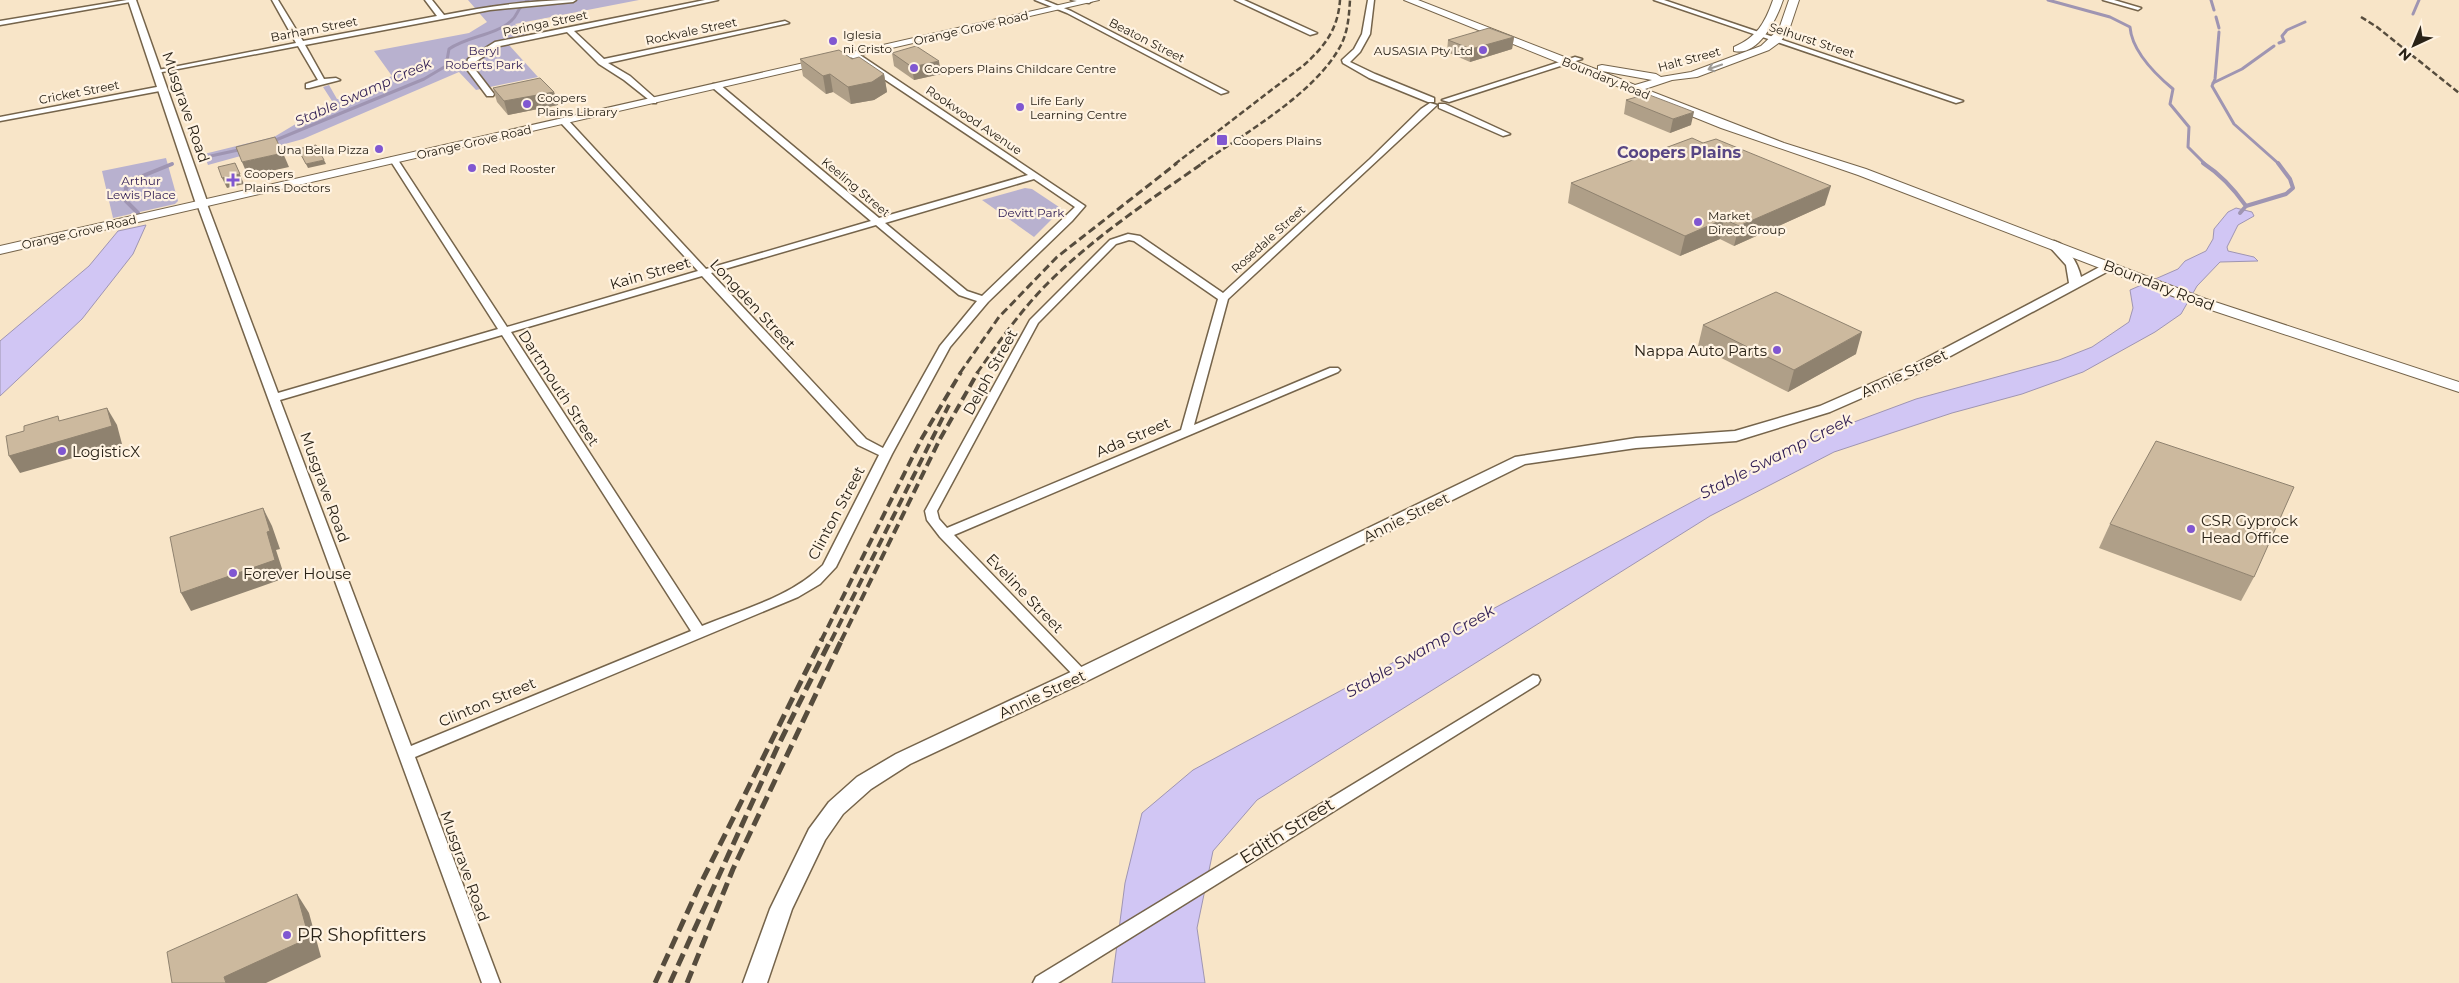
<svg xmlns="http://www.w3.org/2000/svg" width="2459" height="983" font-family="Montserrat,sans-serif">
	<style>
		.green { fill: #b8b1cf }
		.water { fill: #d1c6f4; stroke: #9f95b2 }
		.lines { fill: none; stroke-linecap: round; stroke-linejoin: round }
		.stream-far1 { stroke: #9f95b2; stroke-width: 3 }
		.stream { stroke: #9f95b2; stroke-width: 4 }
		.minor-casing { stroke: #75644b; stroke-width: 3 }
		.tertiary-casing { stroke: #75644b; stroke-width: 3 }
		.secondary-casing { stroke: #75644b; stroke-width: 2 }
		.minor { fill: #fff; fill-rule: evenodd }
		.tertiary { fill: #fff; fill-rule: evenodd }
		.secondary { fill: #fff; fill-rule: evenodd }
		.rail-far3 { stroke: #564c3d; stroke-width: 2.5; stroke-dasharray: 6 3; stroke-linecap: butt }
		.rail-far2 { stroke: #564c3d; stroke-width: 3; stroke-dasharray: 8 4; stroke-linecap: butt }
		.rail-far1 { stroke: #564c3d; stroke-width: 4; stroke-dasharray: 10 5; stroke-linecap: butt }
		.rail { stroke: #564c3d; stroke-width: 5; stroke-dasharray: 13 6; stroke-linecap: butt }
		.wall { fill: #af9f88 }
		.shaded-wall { fill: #8f826f }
		.building { fill: #ccb99e; stroke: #8f826f }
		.oneway { stroke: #9f9c97 }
		.poi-dot { fill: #8057d1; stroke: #fff3e2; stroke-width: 2 }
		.labels { text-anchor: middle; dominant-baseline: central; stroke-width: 4.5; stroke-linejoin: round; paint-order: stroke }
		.far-street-label { font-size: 12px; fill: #292217; stroke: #fff3e2 }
		.far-poi-label { font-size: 12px; fill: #292217; stroke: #fff3e2; text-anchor: start }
		.far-park-label { font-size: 12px; fill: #352359; stroke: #fff3e2 }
		.far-water-label { font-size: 14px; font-style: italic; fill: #2f1d53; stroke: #fff3e2 }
		.street-label { font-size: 15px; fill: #292217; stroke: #fff3e2 }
		.poi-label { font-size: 15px; fill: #292217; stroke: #fff3e2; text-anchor: start }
		.far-district-label { font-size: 16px; font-weight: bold; fill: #584684; stroke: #fff3e2 }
		.water-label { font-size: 16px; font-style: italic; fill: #2f1d53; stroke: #fff3e2 }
		.near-street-label { font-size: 18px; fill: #292217; stroke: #fff3e2 }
		.near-poi-label { font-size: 18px; fill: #292217; stroke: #fff3e2; text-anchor: start }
	</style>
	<rect width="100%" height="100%" fill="#f8e5c8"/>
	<g class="green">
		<path d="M468 0H639L515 24 532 40 509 45 538 77 476 90 459 72 303 139 208 165 204 154 274 137 329 104 332 101 323 87 329 85 337 99H341L392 76 374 51 469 33 487 22Z"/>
		<path d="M166 158 178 201 175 204 113 218 102 171Z"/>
		<path d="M1025 188 1032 189 1062 209 1034 237 982 200Z"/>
	</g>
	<g class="water">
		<path d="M2236 208 2252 212 2254 216 2238 225 2227 247 2228 251 2254 257 2258 261 2220 262 2197 286 2181 314 2155 332 2083 372 2022 394 1952 413 1834 452 1710 516 1257 800 1213 851 1197 928 1205 983H1112L1125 883 1142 813 1193 770 1811 438 1916 399 2059 360 2092 347 2129 322 2133 308 2130 290 2178 269 2185 261 2206 251 2213 239 2214 229 2228 212Z"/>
		<path d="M146 225 133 254 82 319 0 396V341L89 266 118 231Z"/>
	</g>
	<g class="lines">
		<g class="stream-far1">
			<path d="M2048 0 2110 17 2130 27C2132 52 2155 74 2173 89L2170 104 2189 127 2188 147 2205 164"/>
			<path d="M2211 0 2214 10"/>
			<path d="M2413 14 2419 0"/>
			<path d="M2216 17 2219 28"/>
			<path d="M2219 32 2215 79 2212 86 2234 124 2279 164"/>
			<path d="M2279 43 2284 41 2282 36 2287 30 2305 22"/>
			<path d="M2213 83 2242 69 2274 46"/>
			<path d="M271 142 424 79 446 66 449 49C467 36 494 36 511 21 519 15 516 8 528 0"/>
			<path d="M206 157 243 149"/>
		</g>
		<g class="stream">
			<path d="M2203 163C2220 174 2234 189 2246 206L2240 213"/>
			<path d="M2246 206 2286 194 2293 188 2290 179 2278 163"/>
			<path d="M138 213 125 200 126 188 135 179 172 164"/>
		</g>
		<g class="minor-casing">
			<g id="minor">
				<path d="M127 0 136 1 0 25V21Z"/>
				<path d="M272 0H278L303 41 437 16 425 0H432L444 15C488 6 532 0 576 0L573 2 490 10 305 45 324 79 336 78 340 80 309 88H306V84L318 80 298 46 157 73 153 71 296 43Z"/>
				<path d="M705 0H718L574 31 604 59 785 21 789 23 608 63 630 76 656 99V103H653L624 80 599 64 567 32 500 46 475 62 474 68 494 94 493 96H487L466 68 468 59 495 42Z"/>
				<path d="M1035 0H1044L1071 11 1228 92 1221 94 1067 13Z"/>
				<path d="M1071 0H1092V1L1089 3Z"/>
				<path d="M1235 0H1244L1317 33 1310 35Z"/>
				<path d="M1368 0H1374L1370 34 1360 52 1350 62 1375 74 1434 98V102H1428L1369 78 1343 63 1342 60 1354 49 1362 34Z"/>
				<path d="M1654 0H1664L1963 101 1956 103Z"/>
				<path d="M2103 0H2114L2141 8 2138 10Z"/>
				<path d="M851 53H857L1085 206 1072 221 988 302 950 347 892 454 836 567 820 584 798 597 415 757 500 983H482L197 204 202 201 207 204 278 393 498 329 390 160 391 158 398 160 507 327 698 271 561 123V119H567L706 269 871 221 713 88V84H719L879 218 1028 175 851 57ZM1034 179 1075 207 982 296 967 291 885 223ZM876 225 959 295 977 301 940 346 883 448 866 439 711 273ZM702 276 858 445 879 455 823 565C791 597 743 609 702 626L511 332ZM502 335 691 631 411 746 280 400Z"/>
				<path d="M1575 57 1582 59 1449 102 1442 100Z"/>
				<path d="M162 86 166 88 165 90 0 121V117Z"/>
				<path d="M1430 103 1437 105 1228 299 1194 425 1330 368H1338L1340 370 1338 372 954 535 1089 675 1087 679H1077L940 537 927 520 925 511 1030 320 1110 240 1128 234 1140 236 1223 293 1370 159 1421 109ZM1129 240 1134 241 1218 299 1181 430 947 528 939 519 937 511 1038 323 1116 244Z"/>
				<path d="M1439 104H1445L1510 134 1503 136 1439 108Z"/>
				<path d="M1533 675 1538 676 1540 680 1538 684 1058 983H1033L1036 977Z"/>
			</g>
		</g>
		<g class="tertiary-casing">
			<g id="tertiary">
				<path d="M128 0H136L208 204 206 207H198L196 204Z"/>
				<path d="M2054 241C2068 245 2078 264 2081 277L2105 264H2115L2116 267 1919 373 1830 412 1736 441 1636 448 1525 464 1089 680 910 764 871 789 843 814 825 840 792 909 767 983H743L770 909 809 829 829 802 857 777 896 754 1075 670 1515 457 1636 438 1735 431 1820 406 1909 367 2069 283 2066 265 2048 245Z"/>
			</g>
		</g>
		<g class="secondary-casing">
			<g id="secondary">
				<path d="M1081 0H1099L0 254V246Z"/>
				<path d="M1404 0H1418L1598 70V66L1602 65 1656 74 1661 77 1691 72 1761 46 1779 29 1789 0H1799L1789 30 1780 42 1769 50 1697 77 1672 80 1645 89 1784 143 1866 169 2206 299 2459 382V392L2196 305 1858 175 1721 128ZM1598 70 1602 71 1652 80 1635 85Z"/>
				<path d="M1773 0H1783C1777 18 1759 57 1734 51V47C1757 37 1765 23 1773 0Z"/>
			</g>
		</g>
		<use href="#minor" class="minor"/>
		<use href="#tertiary" class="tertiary"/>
		<use href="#secondary" class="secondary"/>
		<g class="rail-far3">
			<path d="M2361 17 2377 27 2459 93"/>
			<path d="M1175 164 1304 65C1325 46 1338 29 1340 0"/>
			<path d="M1201 164C1245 133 1316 93 1341 45 1348 31 1349 16 1350 0"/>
		</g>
		<g class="rail-far2">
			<path d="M960 373 999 317 1057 257 1177 163"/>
			<path d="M977 373C999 342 1021 310 1048 283 1094 237 1150 200 1203 163"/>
		</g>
		<g class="rail-far1">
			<path d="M821 641 922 438 961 372"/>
			<path d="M831 641 949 405"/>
			<path d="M841 641 940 439 978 372"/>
		</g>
		<g class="rail">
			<path d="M655 983 698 889 822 639"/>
			<path d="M670 983 777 748 831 639"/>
			<path d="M687 983 733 869 842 639"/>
		</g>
	</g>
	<g class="wall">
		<path d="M1514 37 1512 49 1470 62 1447 52 1448 40Z"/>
		<path d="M892 53 941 74 914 80 894 66Z"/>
		<path d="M800 59H852L884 74 887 92 874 100 851 104 833 92 826 94 803 76Z"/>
		<path d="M493 88 554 92 558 105 508 115 497 102Z"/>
		<path d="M1626 100 1691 125 1670 133 1624 114Z"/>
		<path d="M1571 183 1825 205 1734 246 1720 239 1680 256 1568 203Z"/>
		<path d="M1703 325 1856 354 1788 392 1698 346Z"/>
		<path d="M2110 524 2254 577 2241 601 2099 548Z"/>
	</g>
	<g class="shaded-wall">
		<path d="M1514 37 1512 49 1470 62 1471 49Z"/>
		<path d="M939 61 941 74 914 80 912 67Z"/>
		<path d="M830 74 833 92 826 94 823 76Z"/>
		<path d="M884 74 887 92 874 100 851 104 848 87Z"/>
		<path d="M554 92 558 105 508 115 504 101Z"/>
		<path d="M1694 112 1691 125 1670 133 1673 119Z"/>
		<path d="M283 153 289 167 248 176 242 162Z"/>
		<path d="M324 160 326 164 308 168 306 164Z"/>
		<path d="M235 163 244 184 227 188 222 178Z"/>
		<path d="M1831 186 1825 205 1734 246 1739 226Z"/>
		<path d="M1724 219 1720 239 1680 256 1685 236Z"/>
		<path d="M1862 332 1856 354 1788 392 1794 370Z"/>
		<path d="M107 408 117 425 122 444 20 473 9 456Z"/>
		<path d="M263 508 272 526 280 549 276 550 285 578 191 611 181 593 267 532Z"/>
		<path d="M297 894 309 913 321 957 266 983H226L224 977Z"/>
	</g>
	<g class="building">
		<path d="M1489 28 1514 37 1471 49 1448 40Z"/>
		<path d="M916 46 939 61 912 67 892 53Z"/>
		<path d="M839 50 852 59 859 57 884 74 872 82 848 87 830 74 823 76 800 59Z"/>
		<path d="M540 78 554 92 504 101 493 88Z"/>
		<path d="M1647 94 1694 112 1673 119 1626 100Z"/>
		<path d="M275 137 283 153 242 162 236 147Z"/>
		<path d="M1692 138 1703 143 1716 139 1831 186 1739 226 1724 219 1685 236 1571 183Z"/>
		<path d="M316 145 324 160 306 164 298 149Z"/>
		<path d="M235 163 240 174 222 178 218 167Z"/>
		<path d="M1776 292 1862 332 1794 370 1703 325Z"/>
		<path d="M107 408 112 426 9 456 6 436 24 431V426L58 416 59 421Z"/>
		<path d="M2156 441 2294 487 2254 577 2110 524Z"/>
		<path d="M263 508 270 531 267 532 275 560 181 593 170 537Z"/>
		<path d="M297 894 309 938 224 977 226 983H172L167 952Z"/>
	</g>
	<defs><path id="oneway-shaft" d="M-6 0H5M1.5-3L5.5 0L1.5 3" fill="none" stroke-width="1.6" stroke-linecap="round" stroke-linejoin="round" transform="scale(1.25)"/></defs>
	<use class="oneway" href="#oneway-shaft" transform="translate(1715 67) rotate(161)"/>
	<g class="poi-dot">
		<circle cx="833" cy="41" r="5"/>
		<circle cx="1483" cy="50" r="5"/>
		<circle cx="914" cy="68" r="5"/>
		<circle cx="527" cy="104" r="5"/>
		<circle cx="1020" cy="107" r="5"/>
		<rect x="1216" y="134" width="12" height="12" rx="2.5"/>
		<circle cx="379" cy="149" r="5"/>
		<circle cx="472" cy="168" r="5"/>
		<path d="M230.5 172.5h5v5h5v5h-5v5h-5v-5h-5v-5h5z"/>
		<circle cx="1698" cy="222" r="5"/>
		<circle cx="1777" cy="350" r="5"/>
		<circle cx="62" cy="451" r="5"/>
		<circle cx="2191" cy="529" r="5"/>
		<circle cx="233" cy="573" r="5"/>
		<circle cx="287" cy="935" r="5"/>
	</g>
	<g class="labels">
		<g class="far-street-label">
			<text transform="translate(545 23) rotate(-12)">Peringa Street</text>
			<text transform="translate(971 28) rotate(-13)">Orange Grove Road</text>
			<text transform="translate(314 29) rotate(-11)">Barham Street</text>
			<text transform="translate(691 31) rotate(-12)">Rockvale Street</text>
			<text transform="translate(1147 40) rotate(27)">Beaton Street</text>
			<text transform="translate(1812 40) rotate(18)">Selhurst Street</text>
			<text transform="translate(1689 59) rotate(-15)">Halt Street</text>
			<text transform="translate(1606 78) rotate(22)">Boundary Road</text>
			<text transform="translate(79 92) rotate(-11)">Cricket Street</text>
			<text transform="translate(974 120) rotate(34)">Rookwood Avenue</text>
			<text transform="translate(474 142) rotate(-13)">Orange Grove Road</text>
			<text transform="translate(856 187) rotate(40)">Keeling Street</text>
			<text transform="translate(79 232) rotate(-13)">Orange Grove Road</text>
			<text transform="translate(1268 239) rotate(-42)">Rosedale Street</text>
		</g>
		<g class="far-poi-label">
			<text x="843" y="34">Iglesia<tspan x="843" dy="14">ni Cristo</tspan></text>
			<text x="1473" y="50" text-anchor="end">AUSASIA Pty Ltd</text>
			<text x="924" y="68">Coopers Plains Childcare Centre</text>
			<text x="537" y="97">Coopers<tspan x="537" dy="14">Plains Library</tspan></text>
			<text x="1030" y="100">Life Early<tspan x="1030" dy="14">Learning Centre</tspan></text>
			<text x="1233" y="140">Coopers Plains</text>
			<text x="369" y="149" text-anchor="end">Una Bella Pizza</text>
			<text x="482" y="168">Red Rooster</text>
			<text x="244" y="173">Coopers<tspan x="244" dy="14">Plains Doctors</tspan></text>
			<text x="1708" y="215">Market<tspan x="1708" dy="14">Direct Group</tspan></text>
		</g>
		<g class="far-park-label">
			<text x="484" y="50">Beryl<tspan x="484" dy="14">Roberts Park</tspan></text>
			<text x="141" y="180">Arthur<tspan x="141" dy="14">Lewis Place</tspan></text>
			<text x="1031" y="212">Devitt Park</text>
		</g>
		<g class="far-water-label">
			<text transform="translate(363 92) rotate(-24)">Stable Swamp Creek</text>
		</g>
		<g class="street-label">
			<text transform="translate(186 107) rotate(71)">Musgrave Road</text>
			<text transform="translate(650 273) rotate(-16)">Kain Street</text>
			<text transform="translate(2159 285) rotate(21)">Boundary Road</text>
			<text transform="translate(753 304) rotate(47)">Longden Street</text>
			<text transform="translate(990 372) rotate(-61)">Delph Street</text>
			<text transform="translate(1904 373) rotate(-25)">Annie Street</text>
			<text transform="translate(559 388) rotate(57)">Dartmouth Street</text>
			<text transform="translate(1133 437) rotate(-23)">Ada Street</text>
			<text transform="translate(325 487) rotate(70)">Musgrave Road</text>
			<text transform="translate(836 513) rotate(-62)">Clinton Street</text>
			<text transform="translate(1406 517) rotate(-26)">Annie Street</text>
			<text transform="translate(1025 593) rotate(46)">Eveline Street</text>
			<text transform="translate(1042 694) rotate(-25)">Annie Street</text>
			<text transform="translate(487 702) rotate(-23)">Clinton Street</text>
			<text transform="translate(465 866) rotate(70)">Musgrave Road</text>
		</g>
		<g class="poi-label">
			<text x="1767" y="350" text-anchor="end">Nappa Auto Parts</text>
			<text x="72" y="451">LogisticX</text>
			<text x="2201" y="520">CSR Gyprock<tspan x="2201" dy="17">Head Office</tspan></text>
			<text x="243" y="573">Forever House</text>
		</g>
		<g class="far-district-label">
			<text x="1679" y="152">Coopers Plains</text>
		</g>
		<g class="water-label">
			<text transform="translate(1776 456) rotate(-27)">Stable Swamp Creek</text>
			<text transform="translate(1420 651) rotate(-30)">Stable Swamp Creek</text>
		</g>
		<g class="near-street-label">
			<text transform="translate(1287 831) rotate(-32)">Edith Street</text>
		</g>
		<g class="near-poi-label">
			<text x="297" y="935">PR Shopfitters</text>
		</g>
	</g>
	<g transform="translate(2414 45) rotate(224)" stroke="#fff3e2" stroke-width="4" paint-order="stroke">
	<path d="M0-4L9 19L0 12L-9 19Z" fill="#292217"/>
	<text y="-8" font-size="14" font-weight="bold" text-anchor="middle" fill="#292217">N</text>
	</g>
</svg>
